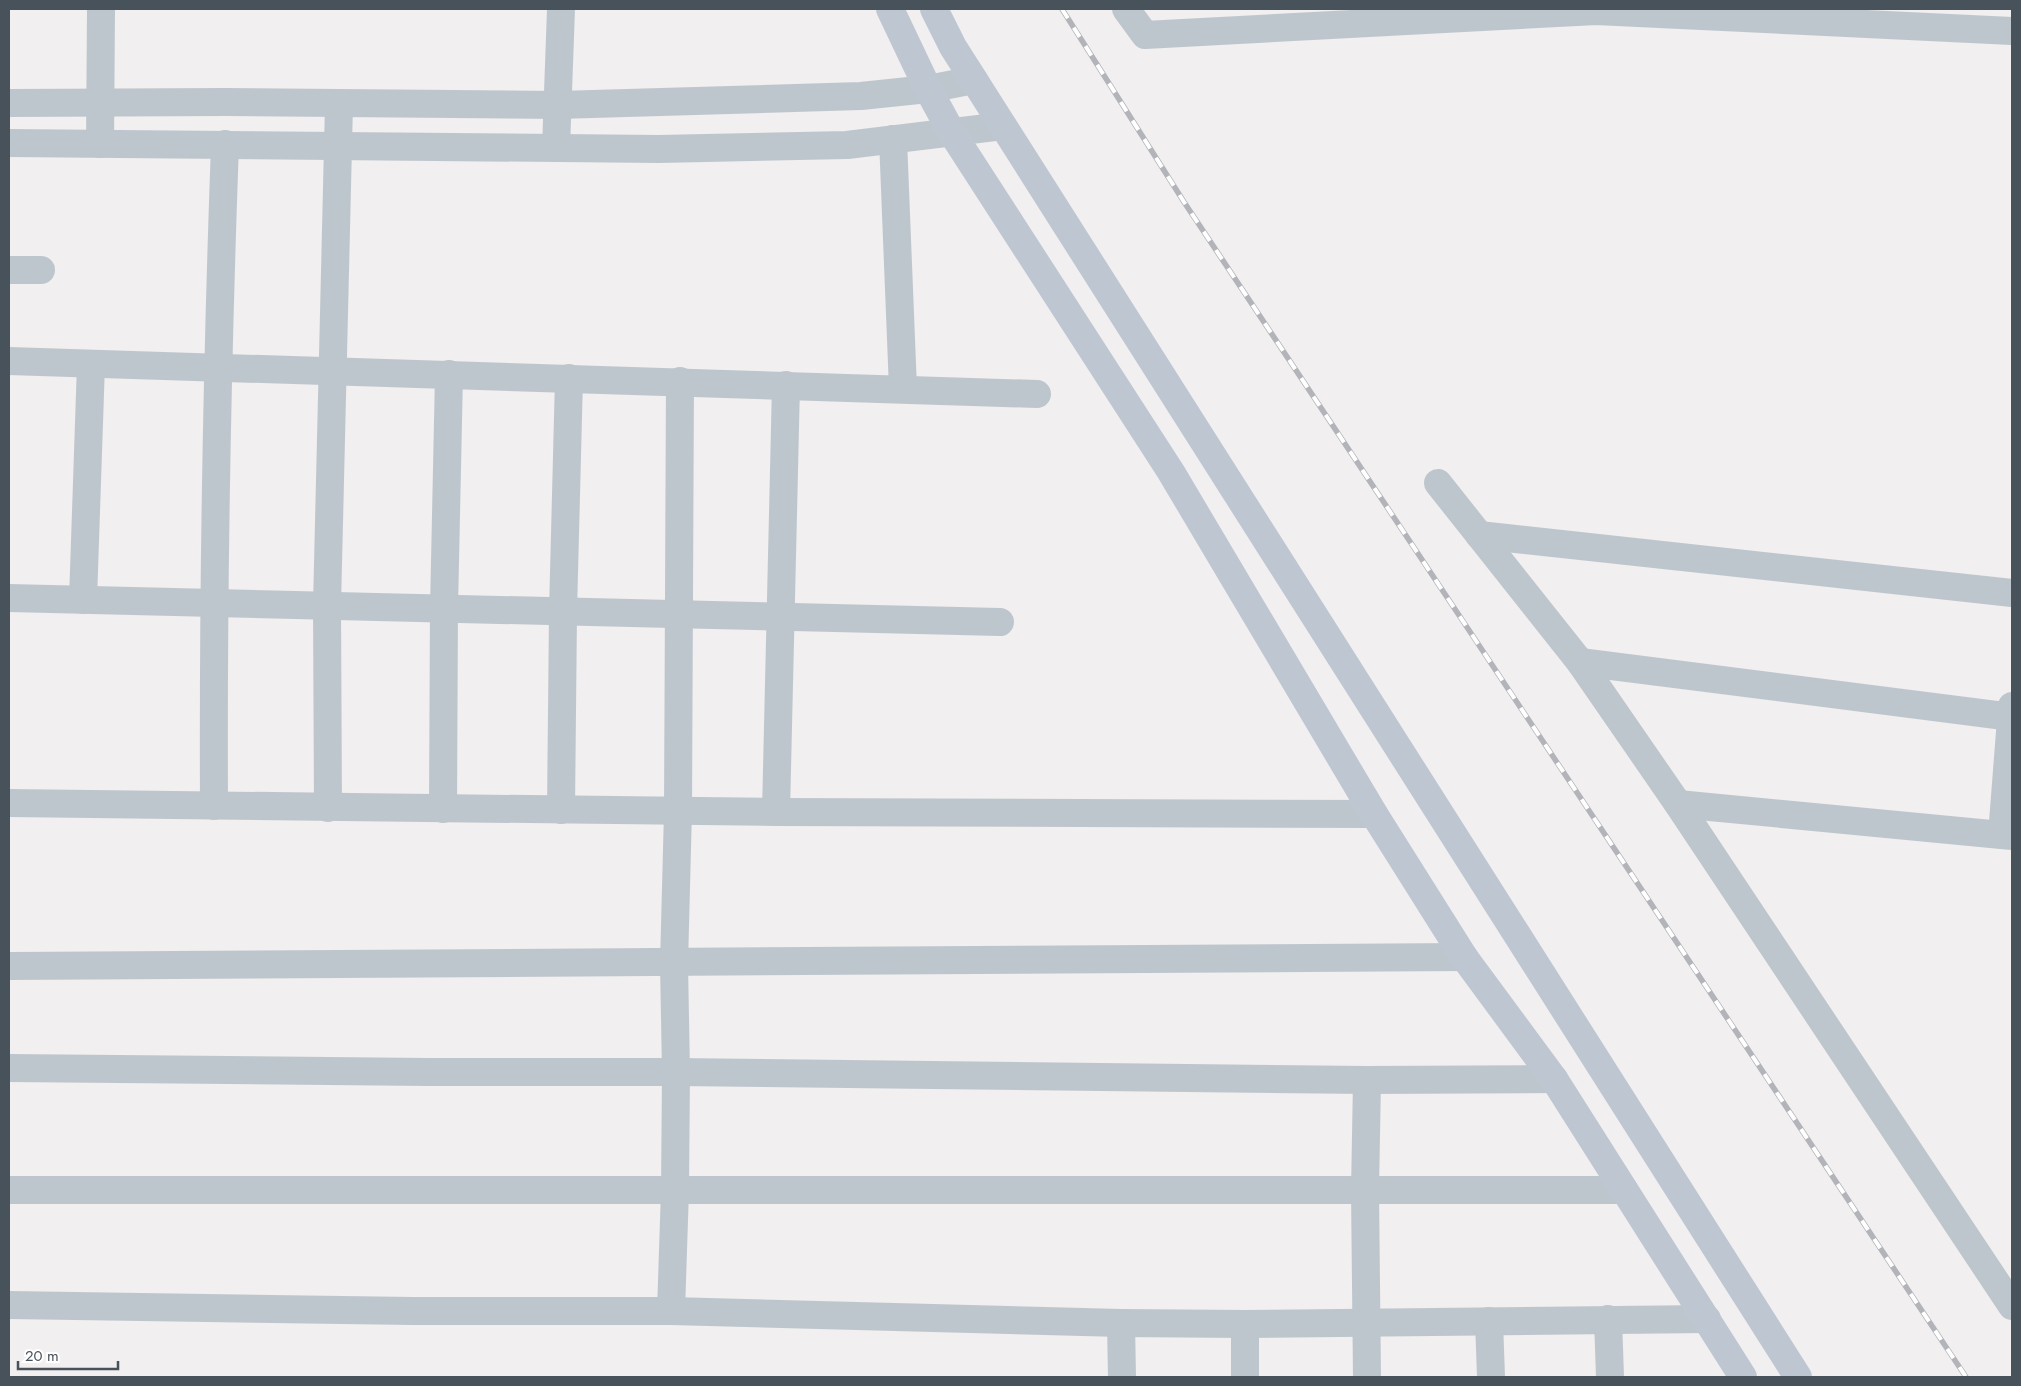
<svg xmlns="http://www.w3.org/2000/svg" width="2021" height="1386" font-family="Jost,sans-serif">
	<style>
		.lines { fill: none; stroke-linecap: round; stroke-linejoin: round }
		.street { stroke: #bec6cd; stroke-width: 28 }
		.secondary { stroke: #bec7d1; stroke-width: 28 }
		.rail-casing { stroke: #b2b4b9; stroke-width: 5.5 }
		.rail { stroke: #fff; stroke-width: 4; stroke-dasharray: 11; stroke-linecap: butt }
	</style>
	<rect width="100%" height="100%" fill="#f1efef"/>
	<g class="lines">
		<g class="street">
			<path d="M1126 9 1145 35 1596 11 2012 31"/>
			<path d="M9 103 226 102 558 105 861 96 928 89 974 80"/>
			<path d="M893 139 903 389"/>
			<path d="M9 143 659 149 847 145 1003 126"/>
			<path d="M100 144 101 9"/>
			<path d="M556 148 561 9"/>
			<path d="M9 270H41"/>
			<path d="M9 361 1037 394"/>
			<path d="M1438 483 1580 662 1678 804 2012 1306"/>
			<path d="M1479 535 2012 593"/>
			<path d="M9 598 1000 622"/>
			<path d="M83 600 91 364"/>
			<path d="M1580 662 2012 717"/>
			<path d="M9 803 776 812 1374 814"/>
			<path d="M1678 804 2012 836"/>
			<path d="M214 806C213 585 217 365 225 144"/>
			<path d="M328 808 327 606 339 104"/>
			<path d="M443 809 444 609 449 374"/>
			<path d="M561 810 563 612 569 378"/>
			<path d="M776 812 786 385"/>
			<path d="M2002 835 2012 706"/>
			<path d="M9 966 1464 957"/>
			<path d="M9 1068 428 1072H676L1367 1080 1554 1079"/>
			<path d="M1367 1080 1365 1191 1367 1377"/>
			<path d="M9 1190H1624"/>
			<path d="M9 1305 413 1311H671L1121 1323 1245 1324 1707 1319"/>
			<path d="M671 1311 675 1190 676 1072 674 964 678 811 680 381"/>
			<path d="M1608 1319 1610 1377"/>
			<path d="M1489 1321 1491 1377"/>
			<path d="M1121 1323 1122 1377"/>
			<path d="M1245 1324V1377"/>
		</g>
		<g class="secondary">
			<path d="M890 9 928 89 952 133 1171 472 1374 814 1464 957 1554 1079 1743 1377"/>
			<path d="M934 9 953 47 974 80 1798 1377"/>
		</g>
		<g class="rail-casing">
			<path id="rail" d="M1062 9 1184 202 1966 1377"/>
		</g>
		<use href="#rail" class="rail"/>
	</g>
	<rect width="2021" height="1386" fill="none" stroke="#48525b" stroke-width="20"/>
	<path d="M18 1361v8h100v-8" fill="none" stroke="#48525b" stroke-width="2.5"/>
	<text x="25" y="1361" font-size="15" fill="#48525b" stroke="#ffffff" stroke-width="4" paint-order="stroke">20 m</text>
</svg>
